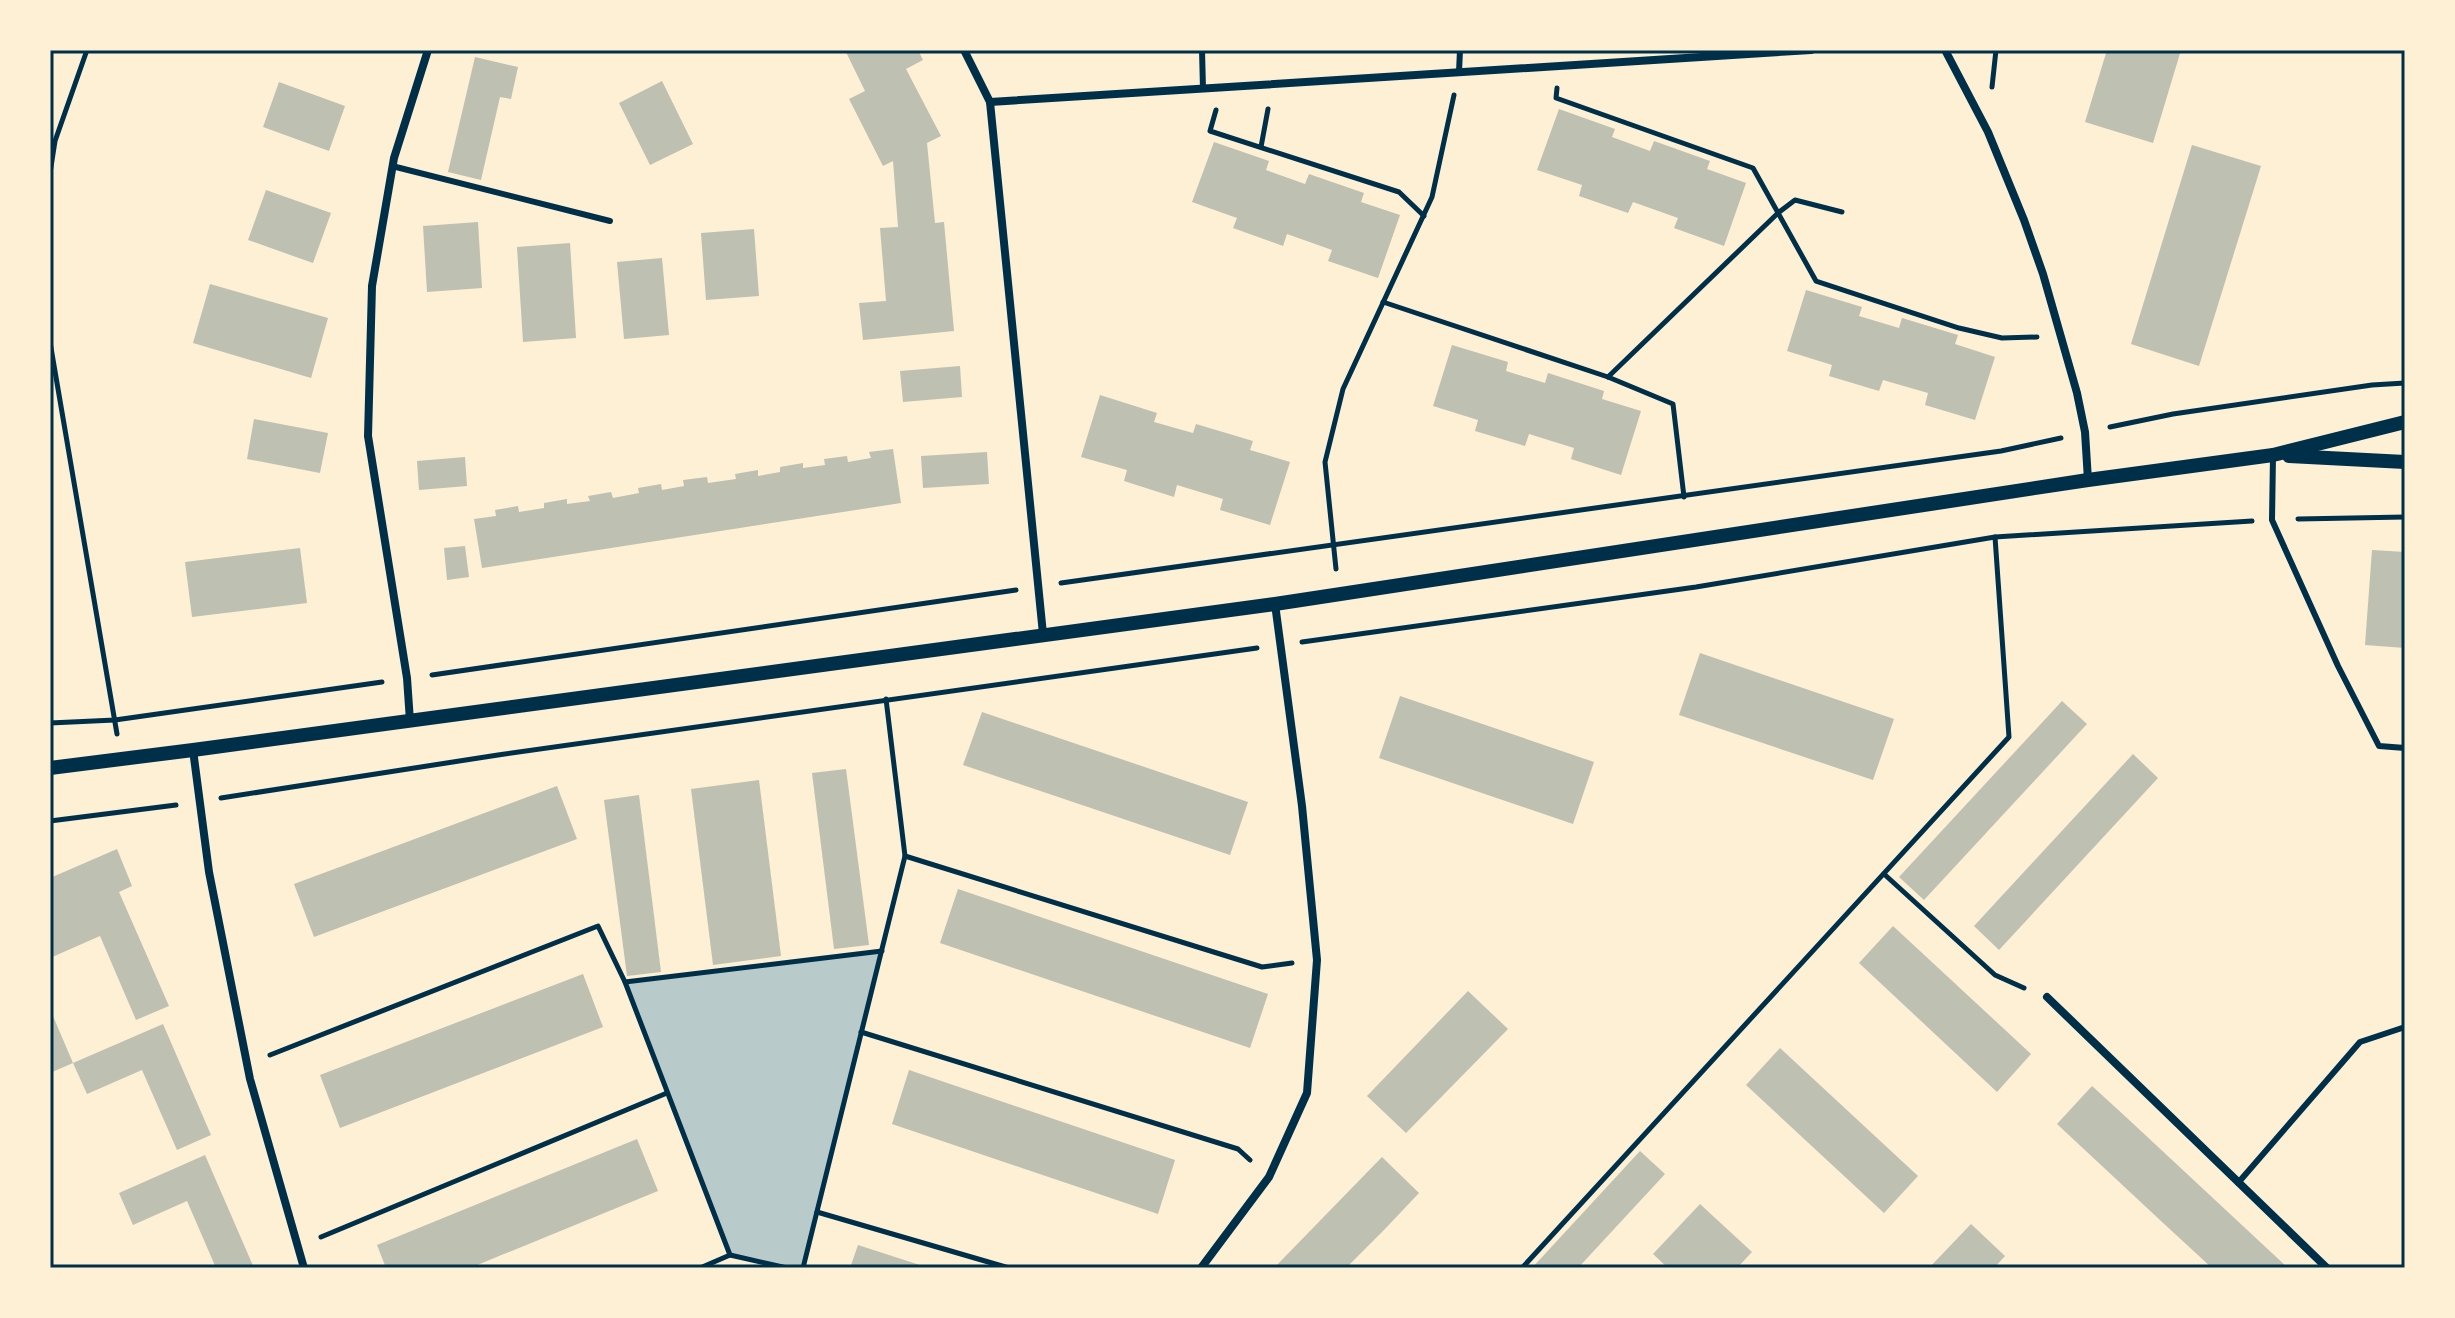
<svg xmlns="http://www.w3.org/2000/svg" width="2455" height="1318" font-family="'Libre Baskerville',serif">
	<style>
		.green { fill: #b9caca }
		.building { fill: #bec0b2 }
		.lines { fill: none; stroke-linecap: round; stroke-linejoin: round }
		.path { stroke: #003049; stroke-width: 5 }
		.service { stroke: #003049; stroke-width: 6 }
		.minor { stroke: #003049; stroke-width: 8 }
		.tertiary { stroke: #003049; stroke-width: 14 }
		.neatline { fill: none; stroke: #003049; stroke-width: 3 }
	</style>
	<rect width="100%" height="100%" fill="#fdf0d5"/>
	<path class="green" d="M882 951 803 1268H787L730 1255 625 982Z"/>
	<g class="building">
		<path d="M845 50H918L923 60 906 69 941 136 927 143 935 223 944 222 954 331 863 340 859 303 886 301 880 228 898 227 893 161 883 166 849 99 865 91Z"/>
		<path d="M2107 50H2181L2153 143 2085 122Z"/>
		<path d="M475 57 518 67 511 99 500 97 481 180 448 172Z"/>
		<path d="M662 81 693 144 650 165 619 103Z"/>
		<path d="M279 82 345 106 329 151 263 127Z"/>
		<path d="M1559 109 1615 129 1612 137 1650 151 1654 141 1710 161 1707 169 1746 183 1724 246 1674 228 1678 218 1633 202 1628 213 1579 196 1582 185 1537 170Z"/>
		<path d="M1214 142 1269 161 1266 170 1305 184 1309 174 1364 193 1361 202 1400 215 1378 278 1328 261 1332 250 1287 234 1283 246 1233 228 1237 218 1192 202Z"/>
		<path d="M2192 145 2261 166 2199 366 2131 344Z"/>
		<path d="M266 190 331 213 313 263 248 240Z"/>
		<path d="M478 222 482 288 427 292 423 226Z"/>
		<path d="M754 229 759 296 706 300 701 233Z"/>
		<path d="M570 243 576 338 523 342 517 247Z"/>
		<path d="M662 258 669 335 624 339 617 262Z"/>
		<path d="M210 284 328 318 311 378 193 343Z"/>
		<path d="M1806 290 1862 307 1859 316 1899 328 1902 318 1958 335 1955 344 1995 357 1975 420 1925 405 1928 393 1883 380 1879 391 1829 376 1832 365 1787 351Z"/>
		<path d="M1452 345 1508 362 1506 371 1545 383 1548 373 1604 391 1602 399 1641 411 1621 475 1571 459 1574 448 1529 434 1525 446 1475 431 1478 420 1433 406Z"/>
		<path d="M960 366 962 397 903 402 900 371Z"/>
		<path d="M1100 395 1157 413 1154 422 1193 433 1196 424 1253 441 1250 450 1290 462 1270 525 1220 510 1223 499 1177 485 1174 497 1124 481 1127 470 1081 457Z"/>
		<path d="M254 419 328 433 320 473 247 459Z"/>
		<path d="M893 449 901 503 482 568 474 519 496 516 495 510 518 506 519 512 544 508V503L567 499V504L590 501 588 496 611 492 613 498 639 493 638 488 661 484 662 490 684 486 683 480 707 477 708 483 736 479 735 474 758 470V476L780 472V467L803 463V468L825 465 824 459 847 456 848 462 871 458 869 452Z"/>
		<path d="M987 452 989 484 923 488 921 456Z"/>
		<path d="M465 457 467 486 419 490 417 461Z"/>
		<path d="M465 546 469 577 447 580 444 548Z"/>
		<path d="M300 548 307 603 192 617 185 562Z"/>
		<path d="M2372 550 2405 552V648L2365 645Z"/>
		<path d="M1700 653 1894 719 1873 780 1679 715Z"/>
		<path d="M1400 696 1594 762 1573 824 1379 758Z"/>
		<path d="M2062 701 2087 724 1924 900 1899 877Z"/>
		<path d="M982 712 1248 802 1230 855 963 765Z"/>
		<path d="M2133 754 2158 778 1999 950 1974 926Z"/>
		<path d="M846 769 869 945 834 949 812 773Z"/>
		<path d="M759 780 781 956 713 965 691 789Z"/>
		<path d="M557 786 577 839 314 937 294 884Z"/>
		<path d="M639 795 661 972 627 976 604 800Z"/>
		<path d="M117 849 132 886 119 892 169 1006 136 1020 100 936 50 958V878Z"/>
		<path d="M958 889 1268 994 1250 1048 940 943Z"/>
		<path d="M1893 926 2031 1054 1997 1092 1859 963Z"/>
		<path d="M583 974 603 1027 340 1128 320 1075Z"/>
		<path d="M1468 991 1508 1029 1406 1133 1367 1096Z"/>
		<path d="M50 1009 73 1063 163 1024 211 1135 177 1150 142 1070 87 1094 73 1063 50 1073Z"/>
		<path d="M1780 1048 1918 1176 1884 1213 1746 1085Z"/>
		<path d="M909 1070 1175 1160 1158 1214 892 1124Z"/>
		<path d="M2092 1086 2127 1118 2288 1268H2212L2161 1221 2057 1124Z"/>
		<path d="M637 1139 658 1191 470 1268H386L377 1245Z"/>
		<path d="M1640 1151 1665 1174 1578 1268H1532Z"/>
		<path d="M205 1155 254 1268H216L187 1201 133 1225 119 1193Z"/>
		<path d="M1382 1157 1419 1193 1384 1230 1346 1268H1274Z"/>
		<path d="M1700 1204 1752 1252 1737 1268H1668L1653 1254Z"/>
		<path d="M1971 1224 2005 1256 1994 1268H1929Z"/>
		<path d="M858 1245 926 1267V1268H850Z"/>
	</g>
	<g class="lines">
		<g class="path">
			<path d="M1992 87 1996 50"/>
			<path d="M1557 88 1556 98 1753 168 1816 281 1959 328 2002 338 2037 337"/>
			<path d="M1216 110 1210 131 1399 192 1424 216"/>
			<path d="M1261 147 1268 109"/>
			<path d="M50 173 55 141 87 50"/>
			<path d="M1383 302 1608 377 1673 404 1684 497"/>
			<path d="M50 342 117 734"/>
			<path d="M1608 377 1778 213 1795 200 1842 212"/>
			<path d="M2110 427 2173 414 2372 385 2405 383"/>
			<path d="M2298 519 2405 517"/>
			<path d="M1336 569 1325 462 1343 389 1432 197 1454 95"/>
			<path d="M1061 583 2001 451 2061 438"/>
			<path d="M1302 642 1696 587 1995 537 2252 521"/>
			<path d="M432 675 1016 590"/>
			<path d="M50 723 115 720 382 682"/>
			<path d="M221 798 498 755 1257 648"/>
			<path d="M50 821 176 805"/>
			<path d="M905 856 1262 967 1292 963"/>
			<path d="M1884 874 1995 975 2024 988"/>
			<path d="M625 982 882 951"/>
			<path d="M861 1032 1238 1149 1250 1160"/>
			<path d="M270 1055 598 926 625 982 730 1255"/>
			<path d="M817 1212 1009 1268"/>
			<path d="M321 1237 667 1093"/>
			<path d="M700 1268 730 1255 787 1268"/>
			<path d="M803 1268 905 856 886 699"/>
			<path d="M1522 1268 2009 737 1995 537"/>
		</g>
		<g class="service">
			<path d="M1202 50 1203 89"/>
			<path d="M1459 72 1460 50"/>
			<path d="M392 166 610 221"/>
			<path d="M2273 456 2272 520 2338 666 2379 746 2405 748"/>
			<path d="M2238 1183 2360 1042 2405 1027"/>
		</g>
		<g class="minor">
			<path d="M964 50 990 102 1043 634"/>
			<path d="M1945 50 1988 132 2024 220 2043 274 2077 393 2085 432 2088 480"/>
			<path d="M990 102 1811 50"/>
			<path d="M410 721 407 678 368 436 372 286 394 158 428 50"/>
			<path d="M193 750 209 872 250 1079 304 1268"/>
			<path d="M2047 997 2327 1268"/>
			<path d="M1201 1268 1269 1177 1307 1093 1317 960 1302 806 1275 604"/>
		</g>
		<g class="tertiary">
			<path d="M2289 456 2405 462"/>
			<path d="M50 768 193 750 1275 604 2088 480 2273 455 2405 422"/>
		</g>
	</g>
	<rect width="2455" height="1318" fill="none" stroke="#fdf0d5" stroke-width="104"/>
	<rect x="52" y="52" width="2351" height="1214" class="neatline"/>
</svg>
